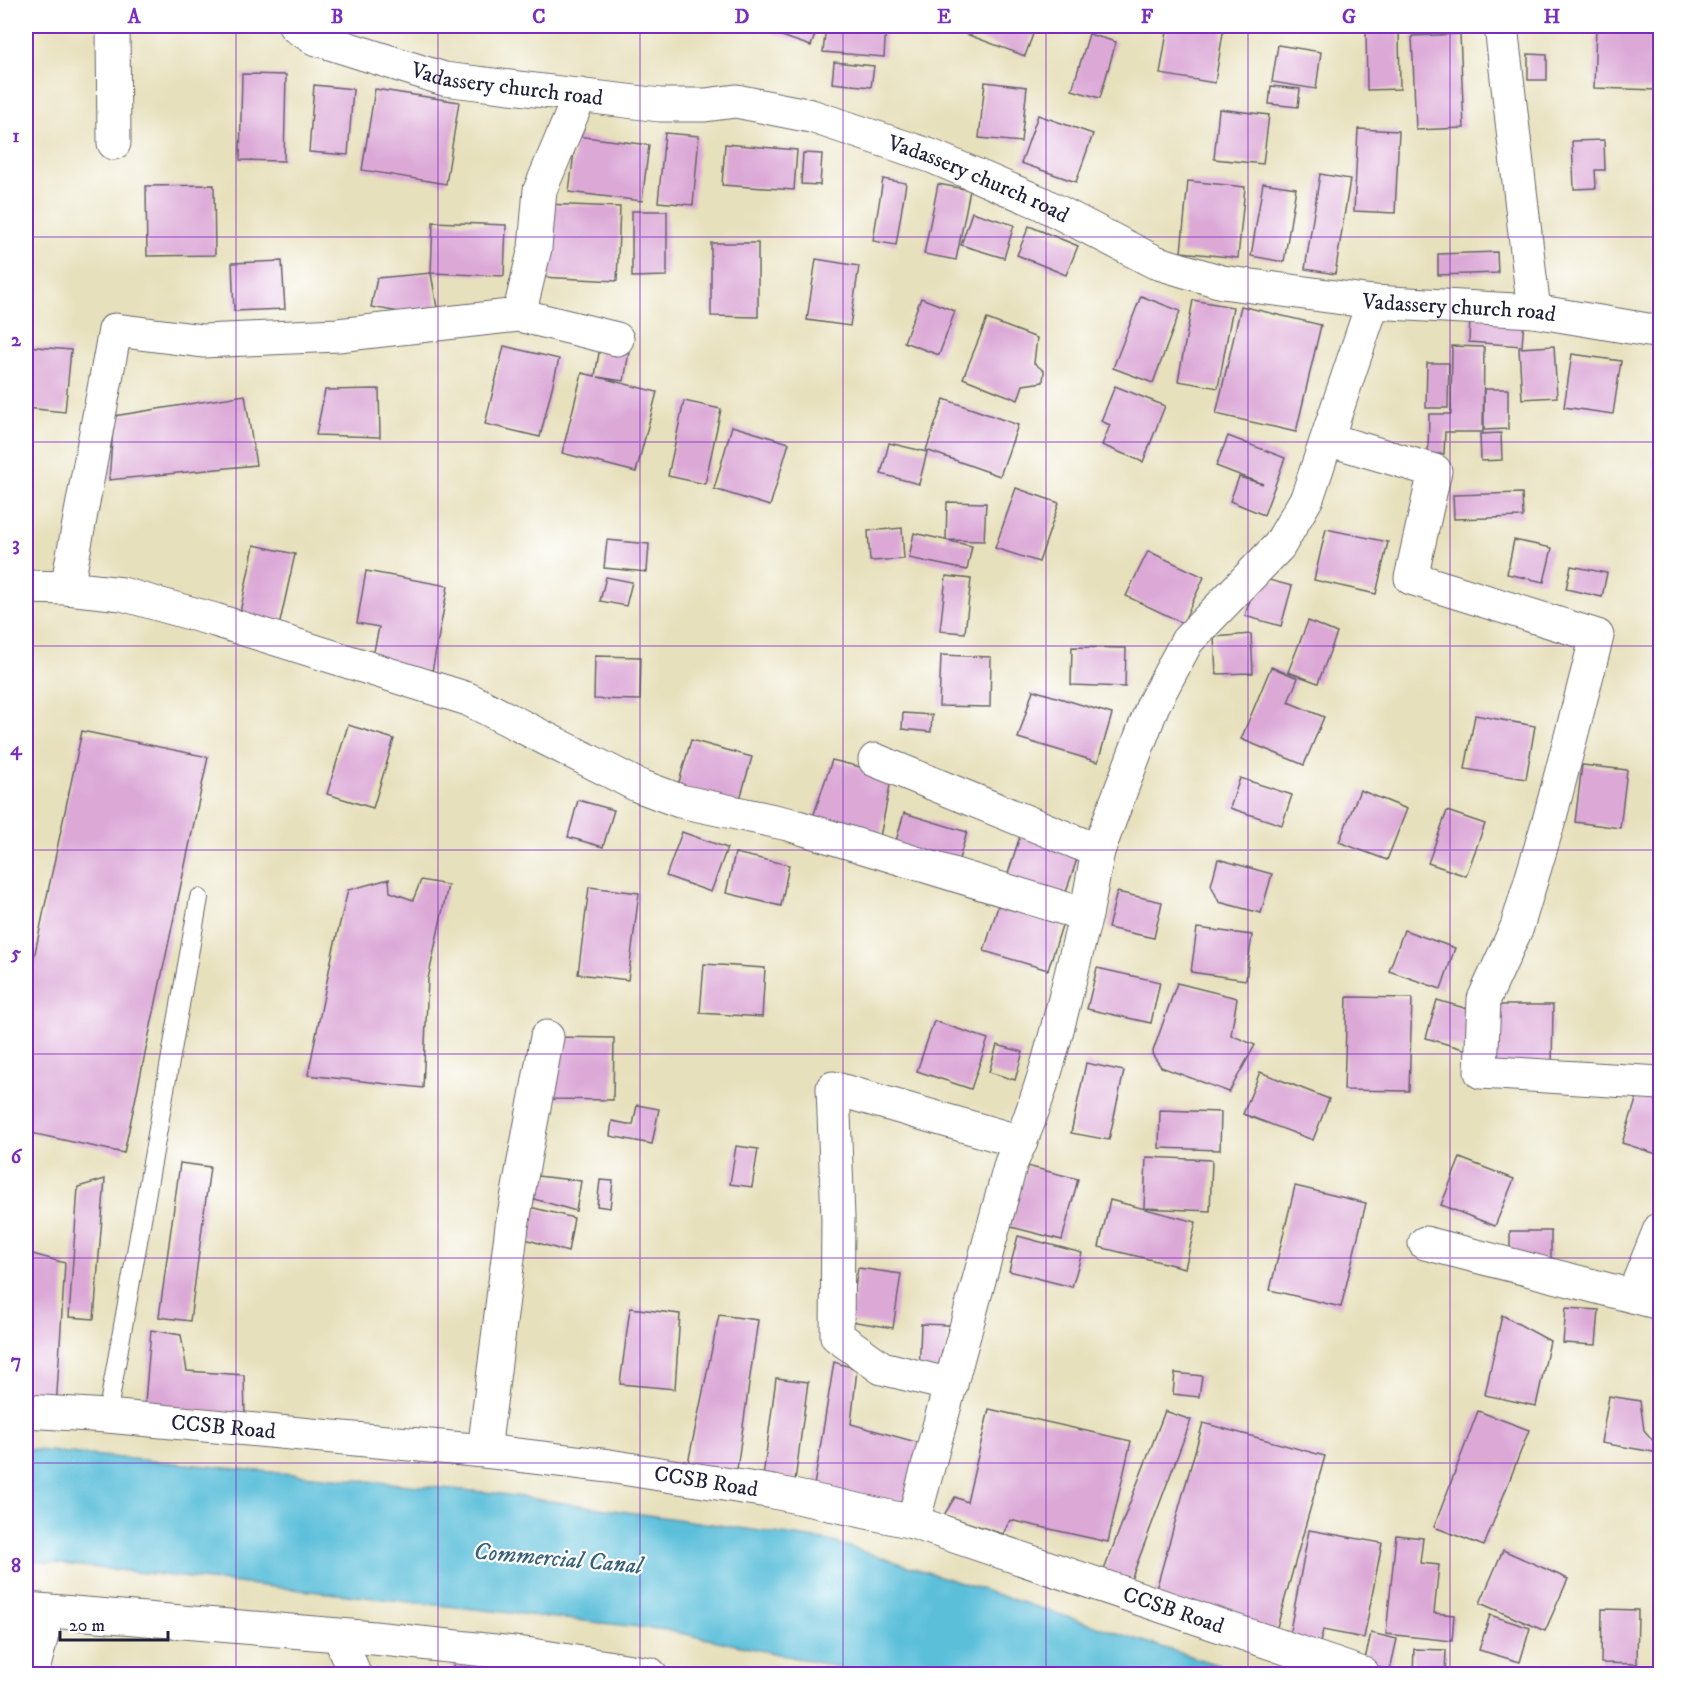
<svg xmlns="http://www.w3.org/2000/svg" width="1686" height="1700" font-family="'IM FELL DW Pica',serif">
	<style>
		.water { fill: #5bbfda; stroke: #3e708a; stroke-width: 1.5 }
		.building { fill: #dca9d7 }
		.lines { fill: none; stroke-linecap: round; stroke-linejoin: round }
		.lane-casing { stroke: #676468; stroke-width: 20 }
		.street-casing { stroke: #676468; stroke-width: 35 }
		.secondary-casing { stroke: #676468; stroke-width: 35 }
		.lane { stroke: #fff; stroke-width: 18 }
		.street { stroke: #fff; stroke-width: 33 }
		.secondary { stroke: #fff; stroke-width: 33 }
		.grid { fill: none; stroke: #7b2cbf; stroke-width: 1.5; stroke-opacity: 0.55 }
		.labels { text-anchor: middle; dominant-baseline: central; stroke-width: 4.5; stroke-linejoin: round; paint-order: stroke }
		.street-label { font-size: 22px; fill: #22223b; stroke: #fff }
		.water-label { font-size: 24px; font-style: italic; fill: #39617b; stroke: #fff }
		.neatline { fill: none; stroke: #7b2cbf; stroke-width: 2 }
		.grid-label { font-size: 20px; text-anchor: middle; font-weight: bold; fill: #7b2cbf }
	</style>
	<rect width="100%" height="100%" fill="#fff"/>
	<filter id="ink" filterUnits="userSpaceOnUse"><feTurbulence type="fractalNoise" baseFrequency=".0167" numOctaves="2"/><feDisplacementMap in="SourceGraphic" scale="12" xChannelSelector="R" yChannelSelector="G"/><feConvolveMatrix kernelMatrix="1 2 1 2 8 2 1 2 1" color-interpolation-filters="sRGB"/></filter>
	<filter id="wash" filterUnits="userSpaceOnUse"><feTurbulence type="fractalNoise" baseFrequency=".008" numOctaves="4" result="noise"/><feDisplacementMap in="SourceGraphic" scale="24" xChannelSelector="R" yChannelSelector="G"/><feGaussianBlur stdDeviation="1.35" result="paint"/><feColorMatrix in="noise" values="0 0 0 0 0 0 0 0 0 0 0 0 0 0 0 0 0 1.4 0 .05"/><feComposite in="paint" operator="in"/></filter>
	<g filter="url(#wash)">
		<rect width="100%" height="100%" fill="#e7e0bc"/>
		<path class="water" d="M26 1449 494 1493 830 1541 1246 1674H871L666 1630 26 1560Z"/>
		<g id="blocks">
			<g class="building">
				<path d="M752 26H818L811 46Z"/>
				<path d="M826 26H886L884 57 823 52Z"/>
				<path d="M960 26H1036L1025 56 958 31Z"/>
				<path d="M1168 26H1224L1215 83 1160 74Z"/>
				<path d="M1596 26H1660L1658 90 1594 88Z"/>
				<path d="M1399 30 1400 89 1367 90 1366 31Z"/>
				<path d="M1089 34 1116 42 1100 98 1072 90Z"/>
				<path d="M1460 34 1464 128 1416 130 1412 36Z"/>
				<path d="M1278 45 1321 52 1316 89 1272 82Z"/>
				<path d="M1528 54 1547 55V80H1528Z"/>
				<path d="M834 62 874 66 871 87 832 83Z"/>
				<path d="M242 74 286 75 284 161 240 160Z"/>
				<path d="M985 82 1027 87 1021 142 979 138Z"/>
				<path d="M314 85 353 89 348 155 309 152Z"/>
				<path d="M1271 86 1300 89 1298 107 1269 104Z"/>
				<path d="M375 89 459 102 446 184 362 170Z"/>
				<path d="M1219 109 1269 115 1263 164 1214 159Z"/>
				<path d="M1038 115 1093 134 1076 182 1021 163Z"/>
				<path d="M1358 129 1399 131 1395 213 1354 211Z"/>
				<path d="M665 133 699 136 693 205 658 202Z"/>
				<path d="M576 136 649 145 642 201 569 192Z"/>
				<path d="M1604 140 1605 170H1595L1596 188 1574 189 1572 141Z"/>
				<path d="M725 144 797 150 794 190 722 185Z"/>
				<path d="M803 153 822 154 820 185 801 184Z"/>
				<path d="M1320 174 1350 179 1335 274 1305 269Z"/>
				<path d="M883 179 906 183 896 245 873 241Z"/>
				<path d="M1188 181 1245 187 1238 258 1181 252Z"/>
				<path d="M1263 183 1296 188 1284 262 1251 256Z"/>
				<path d="M938 184 970 190 956 260 924 254Z"/>
				<path d="M214 185 215 255 147 256 146 186Z"/>
				<path d="M544 204 620 207 617 281 540 277Z"/>
				<path d="M632 211H667V276L632 277Z"/>
				<path d="M972 212 1014 225 1004 258 961 245Z"/>
				<path d="M433 222 506 225 504 276 431 273Z"/>
				<path d="M1029 226 1078 246 1066 275 1017 255Z"/>
				<path d="M711 243H758V317L711 316Z"/>
				<path d="M1497 252 1498 273 1438 275V254Z"/>
				<path d="M816 259 859 266 850 326 807 320Z"/>
				<path d="M282 261 285 309 234 311 232 263Z"/>
				<path d="M431 273 439 319 371 307 377 278Z"/>
				<path d="M1141 296 1180 311 1153 383 1113 368Z"/>
				<path d="M921 298 955 311 939 355 904 342Z"/>
				<path d="M1193 300 1233 307 1218 388 1178 381Z"/>
				<path d="M1241 306 1321 325 1296 432 1216 414Z"/>
				<path d="M1470 317 1524 321 1522 346 1469 342Z"/>
				<path d="M987 319 1037 338 1034 363 1044 371 1043 382 1023 385 1018 400 963 378Z"/>
				<path d="M26 346 71 350 65 412 26 408Z"/>
				<path d="M504 346 559 359 540 437 485 424Z"/>
				<path d="M1452 346 1484 347 1483 432H1445L1444 454H1428L1429 414H1451Z"/>
				<path d="M1554 346 1557 397 1522 399 1519 348Z"/>
				<path d="M600 347 629 352 624 381 598 377 657 392 636 472 562 453 582 373 595 376Z"/>
				<path d="M1572 354 1621 361 1613 414 1564 407Z"/>
				<path d="M1427 363H1449L1448 408H1426Z"/>
				<path d="M1115 386 1165 406 1143 462 1102 445 1110 425 1101 421Z"/>
				<path d="M379 389 380 437 316 435 325 390Z"/>
				<path d="M1484 389H1508V429L1484 430Z"/>
				<path d="M245 395 256 465 109 480 114 416Z"/>
				<path d="M944 399 1018 425 1000 476 926 450Z"/>
				<path d="M684 401 721 409 705 484 668 476Z"/>
				<path d="M732 426 789 443 770 506 714 489Z"/>
				<path d="M1501 433 1502 460 1481 461 1480 434Z"/>
				<path d="M1228 436 1285 458 1264 515 1230 501 1239 477 1263 484 1216 466Z"/>
				<path d="M1660 437V468L1652 466Z"/>
				<path d="M889 443 927 452 919 484 881 474Z"/>
				<path d="M1016 488 1059 503 1039 562 995 548Z"/>
				<path d="M1522 493 1523 517 1454 519 1453 495Z"/>
				<path d="M947 502 986 503 984 541 946 540Z"/>
				<path d="M902 528 904 559 870 561 868 531Z"/>
				<path d="M1326 529 1388 542 1376 594 1314 580Z"/>
				<path d="M914 533 972 546 967 570 909 558Z"/>
				<path d="M607 540 649 544 647 572 604 568Z"/>
				<path d="M1514 540 1552 548 1544 582 1507 574Z"/>
				<path d="M254 545 295 554 278 631 238 622Z"/>
				<path d="M1148 551 1204 577 1183 623 1126 596Z"/>
				<path d="M1571 566 1607 573 1602 597 1566 589Z"/>
				<path d="M366 571 448 586 432 672 372 661 379 627 357 623Z"/>
				<path d="M946 576 971 579 965 633 940 631Z"/>
				<path d="M606 577 632 582 626 606 600 601Z"/>
				<path d="M1257 577 1292 586 1281 626 1245 616Z"/>
				<path d="M1308 621 1337 633 1318 683 1288 672Z"/>
				<path d="M1251 634 1253 673 1216 674 1214 637Z"/>
				<path d="M1072 647 1126 648 1125 687 1071 685Z"/>
				<path d="M941 655 991 657 990 707 939 706Z"/>
				<path d="M595 656 641 657 640 700 594 699Z"/>
				<path d="M1271 667 1298 678 1288 702 1324 717 1304 765 1241 739Z"/>
				<path d="M1033 690 1112 714 1098 762 1018 738Z"/>
				<path d="M903 713 932 715 931 732 902 729Z"/>
				<path d="M1475 715 1535 726 1526 779 1465 769Z"/>
				<path d="M348 725 394 739 373 808 327 794Z"/>
				<path d="M82 731 208 757 124 1153 26 1132V995Z"/>
				<path d="M691 740 752 757 738 806 677 789Z"/>
				<path d="M832 760 892 775 879 842 811 823Z"/>
				<path d="M1582 765 1627 770 1620 828 1575 822Z"/>
				<path d="M1240 778 1292 795 1282 825 1230 808Z"/>
				<path d="M1360 790 1407 809 1387 860 1339 842Z"/>
				<path d="M578 800 614 810 603 847 568 837Z"/>
				<path d="M1447 811 1485 824 1466 876 1428 863Z"/>
				<path d="M904 813 967 832 955 873 892 855Z"/>
				<path d="M682 832 727 848 711 892 666 876Z"/>
				<path d="M1021 833 1079 853 1063 901 1005 883Z"/>
				<path d="M735 853 789 865 781 906 726 893Z"/>
				<path d="M1218 859 1272 874 1261 913 1219 902 1211 885Z"/>
				<path d="M389 879 390 892 413 900 421 880 448 885 428 979 423 1088 308 1075 333 951 348 890Z"/>
				<path d="M589 887 639 893 628 980 578 974Z"/>
				<path d="M1117 892 1162 902 1154 938 1108 928Z"/>
				<path d="M1000 900 1064 919 1048 970 984 951Z"/>
				<path d="M1197 928 1252 935 1246 980 1191 972Z"/>
				<path d="M1404 930 1455 948 1441 989 1389 971Z"/>
				<path d="M704 964 765 968 762 1017 700 1013Z"/>
				<path d="M1097 968 1160 982 1151 1023 1087 1009Z"/>
				<path d="M1177 983 1237 998 1231 1035 1255 1045 1229 1092 1161 1067 1152 1054Z"/>
				<path d="M1347 997 1412 998 1409 1091 1344 1090Z"/>
				<path d="M1437 1000 1478 1012 1467 1050 1426 1038Z"/>
				<path d="M1492 1005H1553L1552 1070H1491Z"/>
				<path d="M934 1021 988 1039 971 1089 917 1071Z"/>
				<path d="M553 1037 614 1038 613 1100 552 1099Z"/>
				<path d="M997 1045 1023 1052 1015 1080 989 1072Z"/>
				<path d="M1086 1063 1124 1071 1109 1140 1071 1133Z"/>
				<path d="M1260 1072 1329 1099 1313 1140 1243 1114Z"/>
				<path d="M1638 1094 1660 1101V1155L1622 1143Z"/>
				<path d="M637 1105 659 1109 652 1144 610 1136 612 1121 633 1125Z"/>
				<path d="M1160 1110 1221 1112 1220 1150 1159 1148Z"/>
				<path d="M736 1146 758 1149 752 1187 730 1184Z"/>
				<path d="M1146 1157 1212 1160 1210 1211 1144 1208Z"/>
				<path d="M1460 1158 1514 1179 1495 1226 1441 1205Z"/>
				<path d="M180 1163 210 1167 190 1321 159 1317Z"/>
				<path d="M1027 1166 1078 1179 1062 1240 1011 1227Z"/>
				<path d="M537 1176 581 1181 576 1211 534 1199Z"/>
				<path d="M105 1179 94 1319 69 1317 78 1187Z"/>
				<path d="M600 1180 613 1181 610 1208 597 1206Z"/>
				<path d="M1295 1186 1366 1203 1341 1307 1270 1290Z"/>
				<path d="M1110 1200 1196 1222 1185 1268 1099 1247Z"/>
				<path d="M526 1206 574 1218 568 1252 522 1238Z"/>
				<rect x="1510" y="1231" width="41" height="27"/>
				<path d="M1018 1236 1082 1253 1072 1287 1009 1271Z"/>
				<path d="M26 1252 65 1263 56 1409 26 1407Z"/>
				<path d="M858 1268 901 1274 893 1328 850 1321Z"/>
				<path d="M630 1308 680 1314 675 1389 620 1384Z"/>
				<path d="M1566 1308 1599 1310 1596 1345 1563 1343Z"/>
				<path d="M719 1315 758 1320 736 1476 688 1463Z"/>
				<path d="M1502 1315 1550 1341 1536 1406 1485 1395Z"/>
				<path d="M921 1324 948 1325 946 1375H919Z"/>
				<path d="M151 1330 181 1335 187 1371 244 1375 245 1415 178 1409 145 1403Z"/>
				<path d="M834 1362 857 1369 851 1424 927 1445 911 1519 813 1492Z"/>
				<path d="M1175 1373 1202 1376 1199 1397 1173 1394Z"/>
				<path d="M776 1378 808 1382 795 1481 763 1477Z"/>
				<path d="M1609 1396 1640 1401 1644 1430 1660 1449V1453L1601 1443Z"/>
				<path d="M989 1409 1131 1441 1108 1542 1010 1520 1003 1534 944 1515 955 1497 967 1502Z"/>
				<path d="M1165 1411 1191 1420 1126 1593 1099 1583Z"/>
				<path d="M1478 1411 1529 1430 1484 1546 1434 1527Z"/>
				<path d="M1203 1423 1325 1456 1275 1634 1153 1600Z"/>
				<path d="M1309 1530 1382 1543 1364 1638 1323 1630 1319 1647 1288 1641Z"/>
				<path d="M1396 1535 1423 1538 1420 1563 1439 1565 1434 1613 1454 1615 1452 1641 1386 1634Z"/>
				<path d="M1503 1550 1568 1579 1545 1631 1480 1603Z"/>
				<path d="M1602 1609 1638 1610 1637 1664 1601 1663Z"/>
				<path d="M1490 1615 1530 1628 1520 1662 1479 1650Z"/>
				<path d="M1371 1633 1397 1639 1390 1670 1364 1664Z"/>
				<path d="M1414 1649 1446 1650 1445 1674H1413Z"/>
				<path d="M454 1660 557 1674H452Z"/>
			</g>
		</g>
	</g>
	<g filter="url(#ink)">
		<use href="#blocks" fill-opacity="0" stroke="#676468" stroke-width="1.5"/>
		<g class="lines">
			<g class="lane-casing">
				<path id="lane" d="M107 1416 199 898"/>
			</g>
			<g class="street-casing">
				<g id="street">
					<path d="M113 26 114 143"/>
					<path id="s1" d="M295 26 314 38 444 79 660 105H705L736 101 811 116 931 156 1041 203 1155 262 1222 282 1373 302 1534 311 1660 332"/>
					<path d="M1501 26 1534 311"/>
					<path d="M519 315 617 339"/>
					<path d="M1327 439 1435 471 1411 578 1597 636 1550 817 1517 927 1484 999 1481 1072 1660 1083"/>
					<path d="M26 587 67 588 122 594 215 620 468 699 637 785 680 801 788 824 1086 915 1098 851 1153 705 1187 641 1279 546 1307 498 1373 302"/>
					<path d="M67 588 115 330 203 341 338 335 519 315 535 248 540 190 580 95"/>
					<path d="M875 760 1098 851"/>
					<path d="M1425 1243 1660 1303"/>
					<path d="M1633 1296 1660 1229"/>
					<path d="M951 1385 882 1368 837 1336 838 1218 833 1088 1021 1142"/>
					<path d="M484 1451 512 1226 547 1037"/>
					<path d="M913 1522 1011 1163C1048 1085 1064 998 1086 915"/>
					<path d="M340 1636 354 1674"/>
					<path d="M32 1674 48 1611"/>
				</g>
			</g>
			<g class="secondary-casing">
				<g id="secondary">
					<path id="s2" d="M26 1411 107 1416 484 1451 609 1466 774 1492 913 1522 1363 1674"/>
					<path d="M26 1609 374 1638 532 1655 650 1674"/>
				</g>
			</g>
			<use href="#lane" class="lane"/>
			<use href="#street" class="street"/>
			<use href="#secondary" class="secondary"/>
		</g>
	</g>
	<path class="grid" d="M236 26V1674M438 26V1674M640 26V1674M843 26V1674M1046 26V1674M1248 26V1674M1450 26V1674M26 237H1660M26 442H1660M26 646H1660M26 850H1660M26 1054H1660M26 1258H1660M26 1463H1660"/>
	<g class="labels">
		<g class="street-label">
			<text stroke="none"><textPath href="#s1" startOffset="222">Vadassery church road</textPath></text>
			<text stroke="none"><textPath href="#s1" startOffset="708">Vadassery church road</textPath></text>
			<text stroke="none"><textPath href="#s1" startOffset="1212">Vadassery church road</textPath></text>
			<text stroke="none"><textPath href="#s2" startOffset="198">CCSB Road</textPath></text>
			<text stroke="none"><textPath href="#s2" startOffset="684">CCSB Road</textPath></text>
			<text stroke="none"><textPath href="#s2" startOffset="1170">CCSB Road</textPath></text>
		</g>
		<g class="water-label">
			<text transform="translate(558 1559) rotate(5)">Commercial Canal</text>
		</g>
	</g>
	<rect width="1686" height="1700" fill="none" stroke="#fff" stroke-width="66"/>
	<path d="M60 1631v9h108v-9" fill="none" stroke="#22223b" stroke-width="3"/>
	<text x="69" y="1631" font-size="18" fill="#22223b" stroke="#ffffff" stroke-width="4.5" paint-order="stroke">20 m</text>
	<rect x="33" y="33" width="1620" height="1634" class="neatline"/>
	<g class="grid-label">
		<text x="134" y="23">A</text>
		<text x="337" y="23">B</text>
		<text x="539" y="23">C</text>
		<text x="742" y="23">D</text>
		<text x="944" y="23">E</text>
		<text x="1147" y="23">F</text>
		<text x="1349" y="23">G</text>
		<text x="1552" y="23">H</text>
		<text x="16" y="142">1</text>
		<text x="16" y="346">2</text>
		<text x="16" y="550">3</text>
		<text x="16" y="755">4</text>
		<text x="16" y="959">5</text>
		<text x="16" y="1163">6</text>
		<text x="16" y="1367">7</text>
		<text x="16" y="1572">8</text>
	</g>
</svg>
